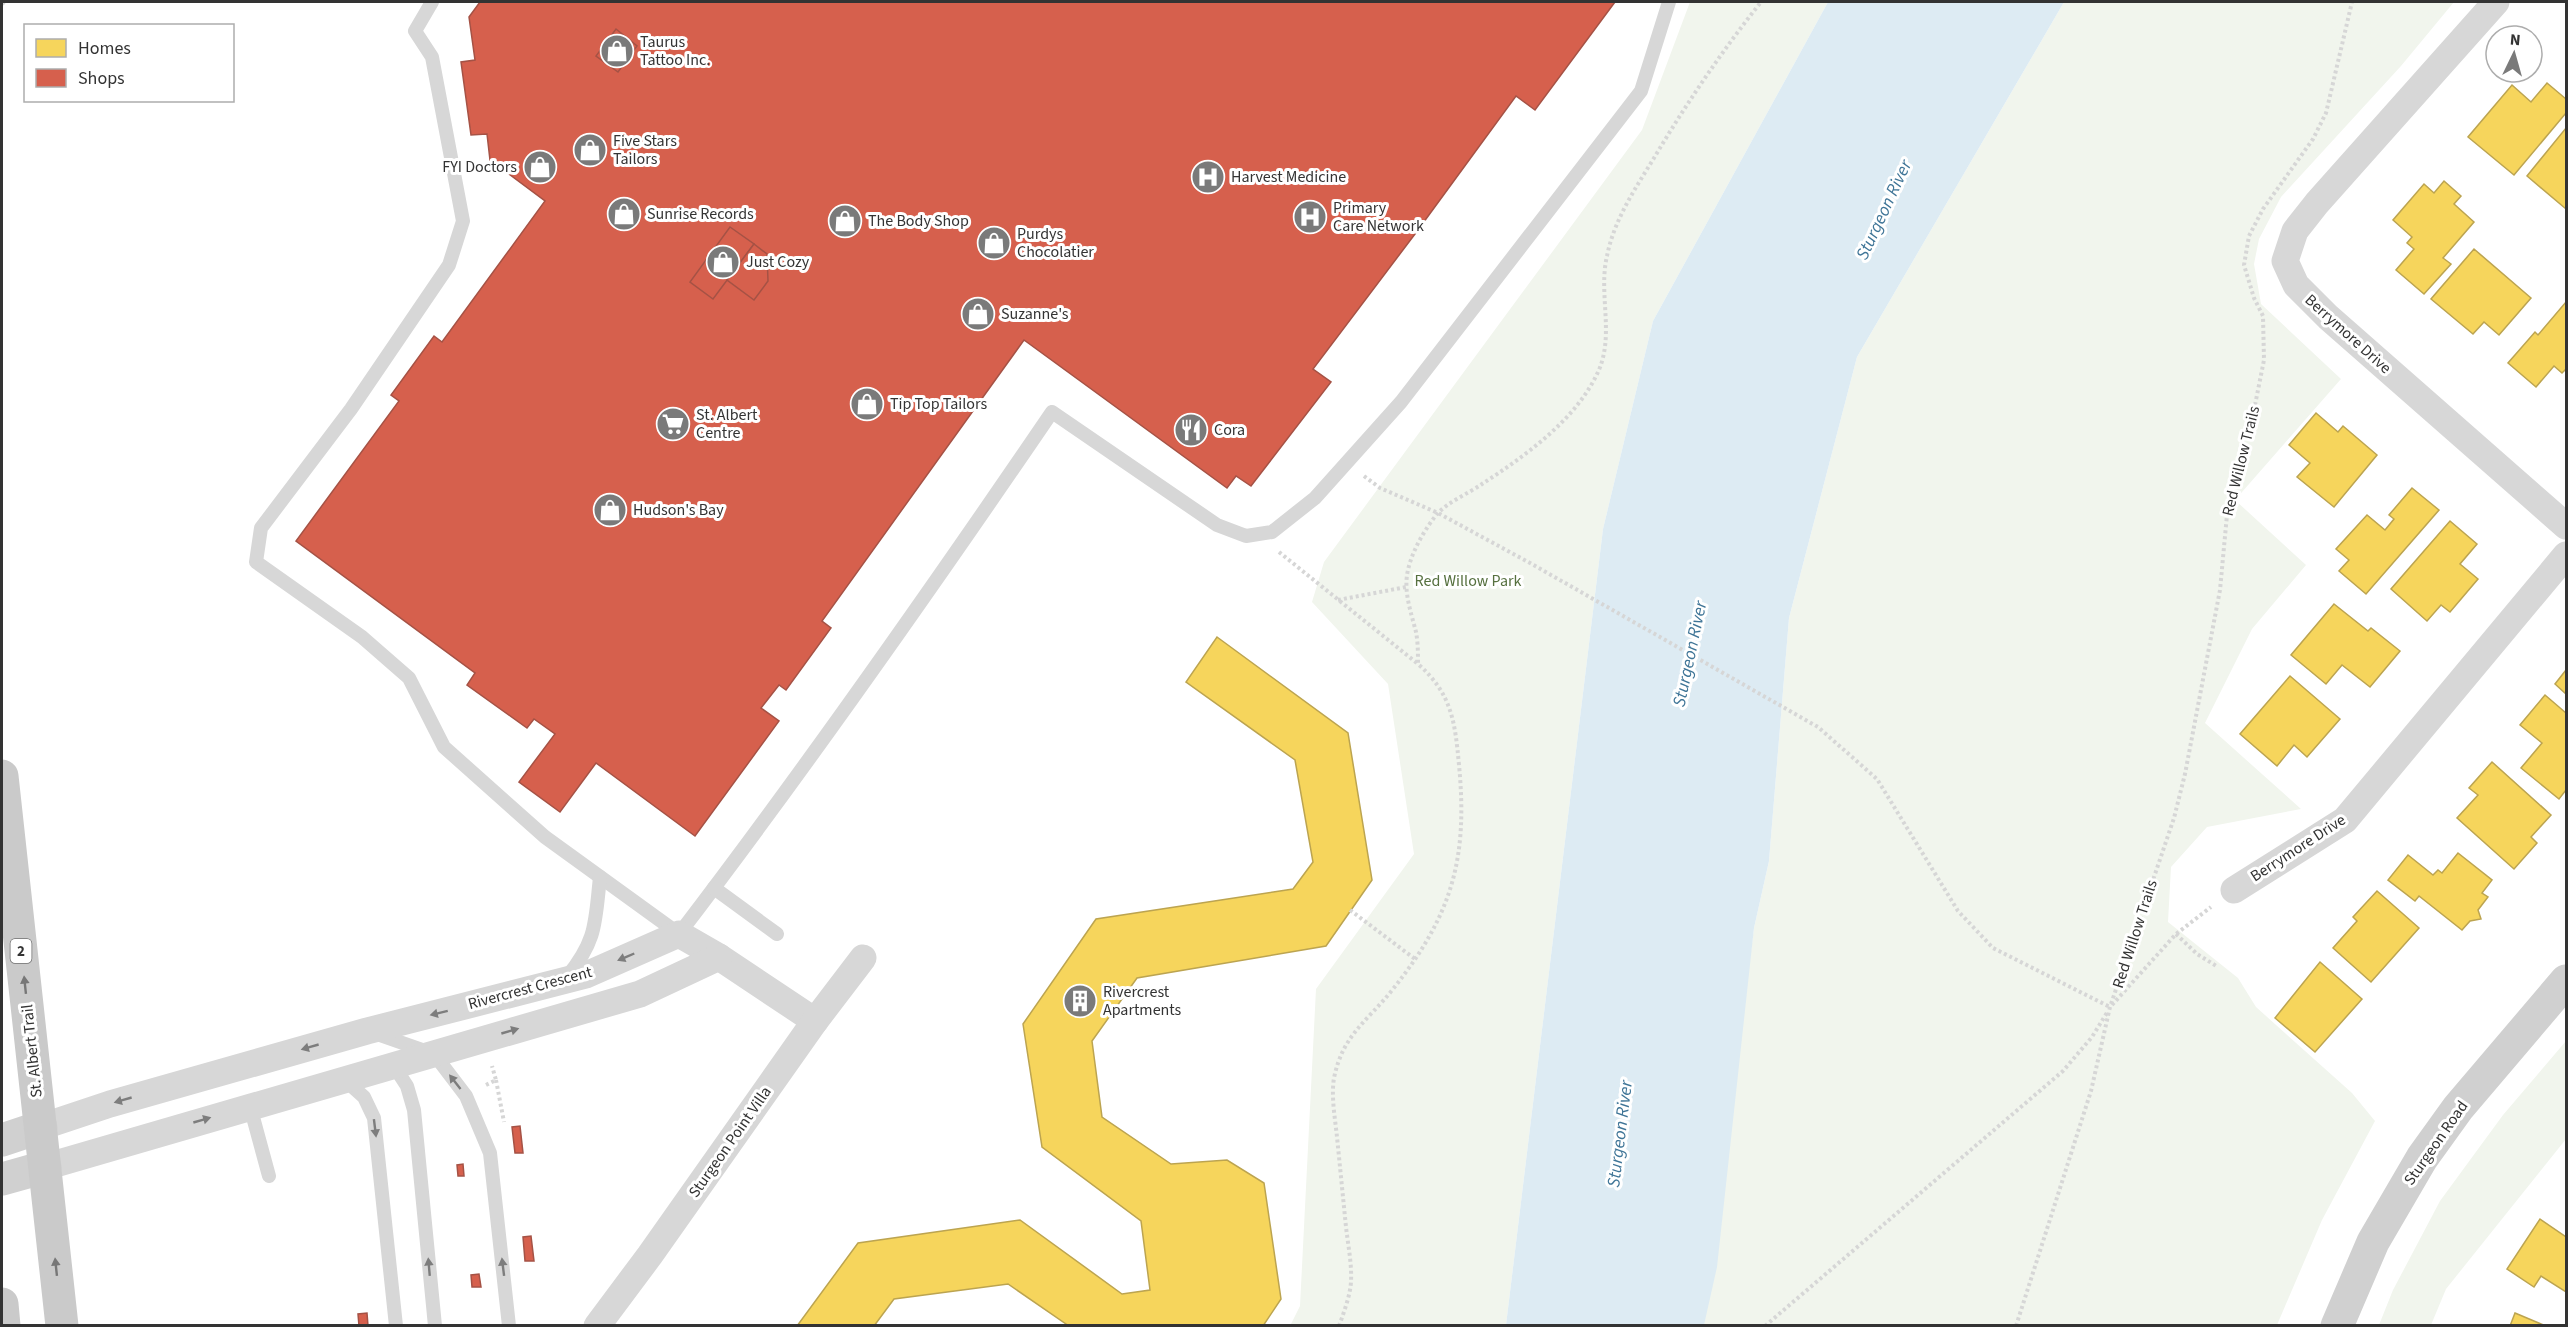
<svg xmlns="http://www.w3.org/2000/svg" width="2568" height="1327" font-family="'Source Sans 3',sans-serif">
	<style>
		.green { fill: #f1f5ed }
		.water { fill: #ddebf3 }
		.homes { fill: #f6d55c; stroke: #bca450; stroke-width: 1.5 }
		.shops { fill: #d6604d; stroke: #a55245; stroke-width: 1.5 }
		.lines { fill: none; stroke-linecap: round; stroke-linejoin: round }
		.path { stroke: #d6d6d6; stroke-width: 4; stroke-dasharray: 3 3; stroke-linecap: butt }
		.lane { stroke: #d7d7d7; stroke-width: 14 }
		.street { stroke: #d7d7d7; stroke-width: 27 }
		.secondary { stroke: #d0d0d0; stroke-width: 33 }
		.primary { stroke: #cacaca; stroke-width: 33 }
		.oneway { fill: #7d7d7d }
		.oneway2 { fill: #777 }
		.labels { text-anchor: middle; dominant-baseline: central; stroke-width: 6; stroke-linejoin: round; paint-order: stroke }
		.shield { fill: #fff; stroke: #707070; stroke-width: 1.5 }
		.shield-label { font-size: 15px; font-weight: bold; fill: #333 }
		.poi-label { font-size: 16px; fill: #333; stroke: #fff; text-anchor: start }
		.street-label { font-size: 16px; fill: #333; stroke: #fff }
		.park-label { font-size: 16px; fill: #56703f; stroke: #fff }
		.water-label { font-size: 18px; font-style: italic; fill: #3f7597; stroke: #fff }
	</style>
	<rect width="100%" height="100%" fill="#fff"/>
	<g class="green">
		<path d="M1690 2H1828L1653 321 1603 529 1506 1325 1290 1326 1300 1306 1316 989 1414 854 1388 684 1312 602 1324 562 1642 130Z"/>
		<path d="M2064 2H2454L2401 66 2281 197 2259 239 2254 264 2261 304 2341 379 2235 500 2306 565 2252 629 2205 723 2301 809 2207 827 2171 867 2168 922 2238 978 2256 1007 2352 1093 2375 1121 2322 1220 2277 1325 1703 1326 1754 928 1769 861 1789 618 1857 357Z"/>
		<path d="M2566 1041V1139L2446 1289 2431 1325H2379L2393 1290 2440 1201 2503 1115Z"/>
	</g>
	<path class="water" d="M1828 2H2064L1857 357 1789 618 1769 861 1754 928 1717 1267 1704 1325H1506L1603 529 1653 321Z"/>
	<g class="homes">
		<path d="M2547 83 2566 99V113L2514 175 2468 137 2512 85 2531 102Z"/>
		<path d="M2566 128V209L2527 176Z"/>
		<path d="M2444 181 2461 196 2454 204 2474 222 2443 258 2451 264 2424 294 2396 270 2414 249 2407 243 2412 237 2393 220 2424 184 2434 193Z"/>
		<path d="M2474 249 2531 298 2499 335 2484 322 2473 334 2431 299Z"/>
		<path d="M2566 302V369L2562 373 2554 366 2536 387 2508 363 2535 332 2538 335Z"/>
		<path d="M2316 413 2338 432 2343 426 2377 455 2334 507 2297 477 2310 463 2289 445Z"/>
		<path d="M2412 488 2439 510 2366 594 2339 571 2349 560 2336 549 2367 515 2385 530 2394 519 2389 515Z"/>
		<path d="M2450 521 2477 544 2460 564 2478 579 2450 612 2441 605 2427 621 2391 589Z"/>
		<path d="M2334 604 2368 631 2371 628 2400 651 2370 687 2342 665 2326 684 2291 655Z"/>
		<path d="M1217 637 1348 733 1372 880 1326 946 1137 978 1092 1041 1102 1117 1171 1164 1227 1160 1264 1183 1281 1299 1263 1326H1069L1008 1284 894 1299 874 1326H797L858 1243 1020 1220 1122 1294 1150 1290 1141 1221 1042 1147 1023 1024 1096 919 1293 889 1313 862 1295 760 1186 682Z"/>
		<path d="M2566 670V694L2555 684Z"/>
		<path d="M2290 676 2340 719 2307 757 2294 745 2277 766 2240 734Z"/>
		<path d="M2545 695 2566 713V790L2559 799 2521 768 2542 743 2520 725Z"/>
		<path d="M2492 762 2551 815 2531 837 2537 843 2514 869 2457 818 2478 795 2469 788Z"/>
		<path d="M2458 853 2492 880 2482 893 2488 897 2478 910 2481 919 2470 921 2462 930 2419 896 2415 901 2388 880 2408 855 2433 875 2438 870 2442 873Z"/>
		<path d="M2377 891 2419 928 2371 982 2333 948 2357 921 2353 917Z"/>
		<path d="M2320 962 2362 999 2315 1052 2275 1018Z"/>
		<path d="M2540 1219 2566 1237V1292L2541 1276 2534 1287 2507 1269Z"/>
		<path d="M2515 1313 2546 1326H2510Z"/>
	</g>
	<g class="shops">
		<path d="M480 2H1615L1535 110 1516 96 1415 234 1313 369 1331 382 1251 486 1236 476 1227 488 1024 340 822 621 831 628 786 690 779 685 761 708 779 721 695 836 596 763 560 812 519 782 555 734 534 719 527 728 467 685 475 673 296 541 399 401 391 395 434 336 442 342 545 201 490 160 487 134 471 135 461 62 475 60 469 17Z"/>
		<path d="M616 29 637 46 618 72 596 56Z"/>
		<path d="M730 227 754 244 713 299 690 282Z"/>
		<path d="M754 244 767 254 768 281 754 300 727 280Z"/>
		<path d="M520 1126 523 1153H515L512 1127Z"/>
		<path d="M463 1164 464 1176H458L457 1165Z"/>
		<path d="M531 1236 534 1261H525L523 1237Z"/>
		<path d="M479 1274 481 1287H472L471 1275Z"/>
		<path d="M367 1313 368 1326H359L358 1314Z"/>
	</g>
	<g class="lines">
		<g class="path">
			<path d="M2 4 4 2"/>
			<path d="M1364 476 1380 488 1438 513 1530 563 1818 727 1877 779 1958 911 1993 948 2110 1007"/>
			<path d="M1279 552 1418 664"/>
			<path d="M1338 600 1406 587"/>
			<path d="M1350 910 1415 959"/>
			<path d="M2176 934 2197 954 2218 967"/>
			<path d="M2112 1005 2176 934 2211 907"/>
			<path d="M496 1080 504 1122"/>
			<path d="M486 1085 496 1080 492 1066"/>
			<path d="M1339 1326C1344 1312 1350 1296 1351 1282 1352 1264 1348 1245 1346 1227 1343 1197 1340 1167 1337 1137 1335 1118 1331 1096 1334 1078 1343 1034 1367 1022 1393 989 1452 915 1468 859 1459 765 1455 722 1452 694 1418 664 1418 654 1418 642 1416 632 1411 612 1403 591 1408 570 1412 551 1425 529 1437 514 1448 502 1469 493 1482 484 1525 456 1576 420 1598 372 1615 335 1598 294 1607 256 1614 220 1635 189 1654 158 1686 104 1722 51 1761 2"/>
			<path d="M1765 1326 2063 1071 2092 1037 2108 1011"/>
			<path d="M2016 1326 2091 1091 2110 1007 2174 818 2185 774 2220 590 2228 504 2255 405 2264 360 2263 316 2254 298 2244 265 2249 236 2263 209 2313 139 2326 113 2352 2"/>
		</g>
		<g class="lane">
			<path d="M432 2 415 31 432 57 463 221 449 265 351 409 261 528 256 562 362 637 409 678 444 747 545 837 679 934C809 764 932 588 1052 412L1217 525 1246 536 1272 532 1315 498 1401 402 1641 91 1669 2"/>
			<path d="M714 888 777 934"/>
			<path d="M567 977C597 940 595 923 600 877"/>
			<path d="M374 1033 434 1054 466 1096 490 1153 509 1326"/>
			<path d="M394 1066 407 1086 414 1110 435 1326"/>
			<path d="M345 1080 364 1097 374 1118 396 1326"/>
			<path d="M250 1106 269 1176"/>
		</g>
		<g class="street">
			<path d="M2496 2 2317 203 2295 231 2285 261 2296 285 2328 317 2566 526"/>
			<path d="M2234 890 2345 820 2566 555"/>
			<path d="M41 1127 110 1104 367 1031 586 975 679 934 719 957 815 1021"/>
			<path d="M45 1167 640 994 719 957"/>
			<path d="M597 1326 650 1255 815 1021 863 958"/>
		</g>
		<g class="secondary">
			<path d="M2 1140 41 1127"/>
			<path d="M2 1179 45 1167"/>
			<path d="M2337 1326 2373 1242 2422 1158 2458 1108 2566 981"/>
		</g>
		<g class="primary">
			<path d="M2 776 62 1326"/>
			<path d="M2 1304 4 1326"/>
		</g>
	</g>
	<defs><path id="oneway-solid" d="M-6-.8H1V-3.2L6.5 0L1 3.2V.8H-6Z" transform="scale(1.5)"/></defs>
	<g class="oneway">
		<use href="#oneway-solid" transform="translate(626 957) rotate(157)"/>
		<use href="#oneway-solid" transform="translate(439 1013) rotate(166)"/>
		<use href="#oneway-solid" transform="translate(510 1031) rotate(-16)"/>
		<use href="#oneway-solid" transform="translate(310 1047) rotate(164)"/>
		<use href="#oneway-solid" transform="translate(455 1082) rotate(-128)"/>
		<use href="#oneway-solid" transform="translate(123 1100) rotate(164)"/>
		<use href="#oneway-solid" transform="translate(202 1120) rotate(-16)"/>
		<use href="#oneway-solid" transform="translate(375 1128) rotate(83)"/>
		<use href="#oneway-solid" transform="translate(429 1267) rotate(-95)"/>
		<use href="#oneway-solid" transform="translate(503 1267) rotate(-97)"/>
	</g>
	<g class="oneway2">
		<use href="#oneway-solid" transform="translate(25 985) rotate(-96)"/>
		<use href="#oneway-solid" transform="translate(56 1267) rotate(-96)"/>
	</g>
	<defs>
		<g id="shop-disc" transform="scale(1.725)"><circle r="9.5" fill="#7a7a7a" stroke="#fff"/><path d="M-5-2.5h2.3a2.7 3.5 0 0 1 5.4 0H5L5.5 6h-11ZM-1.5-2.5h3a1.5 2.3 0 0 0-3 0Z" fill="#fff"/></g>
		<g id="hospital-disc" transform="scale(1.725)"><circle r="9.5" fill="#7a7a7a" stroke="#fff"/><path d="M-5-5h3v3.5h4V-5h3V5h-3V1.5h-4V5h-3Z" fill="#fff"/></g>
		<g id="supermarket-disc" transform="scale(1.725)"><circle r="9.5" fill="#7a7a7a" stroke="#fff"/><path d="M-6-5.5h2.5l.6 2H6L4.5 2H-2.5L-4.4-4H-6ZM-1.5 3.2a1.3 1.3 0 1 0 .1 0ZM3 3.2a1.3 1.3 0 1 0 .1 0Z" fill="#fff"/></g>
		<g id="restaurant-disc" transform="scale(1.725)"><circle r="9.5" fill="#7a7a7a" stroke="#fff"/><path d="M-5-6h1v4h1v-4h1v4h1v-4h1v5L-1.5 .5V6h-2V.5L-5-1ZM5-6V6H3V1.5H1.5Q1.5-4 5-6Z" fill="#fff"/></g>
		<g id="building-disc" transform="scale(1.725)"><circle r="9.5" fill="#7a7a7a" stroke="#fff"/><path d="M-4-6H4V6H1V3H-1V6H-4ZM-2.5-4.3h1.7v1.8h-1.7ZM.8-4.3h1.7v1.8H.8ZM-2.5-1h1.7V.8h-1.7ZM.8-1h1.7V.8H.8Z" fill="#fff"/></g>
	</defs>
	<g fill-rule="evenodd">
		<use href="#shop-disc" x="617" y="51"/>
		<use href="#shop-disc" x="590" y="150"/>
		<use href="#shop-disc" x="540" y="167"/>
		<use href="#hospital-disc" x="1208" y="177"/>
		<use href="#shop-disc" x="624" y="214"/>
		<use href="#hospital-disc" x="1310" y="217"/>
		<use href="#shop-disc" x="845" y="221"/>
		<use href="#shop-disc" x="994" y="243"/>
		<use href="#shop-disc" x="723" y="262"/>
		<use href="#shop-disc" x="978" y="314"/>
		<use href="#shop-disc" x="867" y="404"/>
		<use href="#supermarket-disc" x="673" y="424"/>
		<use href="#restaurant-disc" x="1191" y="430"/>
		<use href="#shop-disc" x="610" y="510"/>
		<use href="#building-disc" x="1080" y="1001"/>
	</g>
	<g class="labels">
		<rect class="shield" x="10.5" y="939" width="21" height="24" rx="4.5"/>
		<g class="shield-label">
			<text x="21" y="951">2</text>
		</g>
		<g class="poi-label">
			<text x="640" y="42">Taurus<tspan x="640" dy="18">Tattoo Inc.</tspan></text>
			<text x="613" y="141">Five Stars<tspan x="613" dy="18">Tailors</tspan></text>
			<text x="517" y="167" text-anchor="end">FYI Doctors</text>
			<text x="1231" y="177">Harvest Medicine</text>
			<text x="1333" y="208">Primary<tspan x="1333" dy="18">Care Network</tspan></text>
			<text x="647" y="214">Sunrise Records</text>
			<text x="868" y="221">The Body Shop</text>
			<text x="1017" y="234">Purdys<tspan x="1017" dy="18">Chocolatier</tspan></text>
			<text x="746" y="262">Just Cozy</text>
			<text x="1001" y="314">Suzanne's</text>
			<text x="890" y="404">Tip Top Tailors</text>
			<text x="696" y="415">St. Albert<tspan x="696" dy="18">Centre</tspan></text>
			<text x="1214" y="430">Cora</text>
			<text x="633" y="510">Hudson's Bay</text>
			<text x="1103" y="992">Rivercrest<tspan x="1103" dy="18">Apartments</tspan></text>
		</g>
		<g class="street-label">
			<text transform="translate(2348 334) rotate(42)">Berrymore Drive</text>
			<text transform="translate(2241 461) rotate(-76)">Red Willow Trails</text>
			<text transform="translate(2298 848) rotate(-33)">Berrymore Drive</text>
			<text transform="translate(2135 934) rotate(-72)">Red Willow Trails</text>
			<text transform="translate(530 988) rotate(-15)">Rivercrest Crescent</text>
			<text transform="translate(32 1051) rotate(-96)">St. Albert Trail</text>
			<text transform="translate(730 1142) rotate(-55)">Sturgeon Point Villa</text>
			<text transform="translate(2436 1143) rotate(-55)">Sturgeon Road</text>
		</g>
		<g class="park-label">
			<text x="1468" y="581">Red Willow Park</text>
		</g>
		<g class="water-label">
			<text transform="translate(1884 210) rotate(-65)">Sturgeon River</text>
			<text transform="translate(1690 654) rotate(-78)">Sturgeon River</text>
			<text transform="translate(1620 1134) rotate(-83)">Sturgeon River</text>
		</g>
	</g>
	<rect width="2568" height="1327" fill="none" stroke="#333333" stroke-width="6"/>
	<rect x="24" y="24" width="210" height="78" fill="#ffffff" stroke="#adadad" stroke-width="1.5"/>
	<rect x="36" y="39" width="30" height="18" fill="#f6d55c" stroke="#adadad" stroke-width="1.5"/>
	<text x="78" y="54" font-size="18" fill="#333333">Homes</text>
	<rect x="36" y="69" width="30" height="18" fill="#d6604d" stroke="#adadad" stroke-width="1.5"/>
	<text x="78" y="84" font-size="18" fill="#333333">Shops</text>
	<g transform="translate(2514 54) rotate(5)"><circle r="28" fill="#ffffff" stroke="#adadad" stroke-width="1.5"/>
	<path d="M0-4.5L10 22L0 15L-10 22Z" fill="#7a7a7a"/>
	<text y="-9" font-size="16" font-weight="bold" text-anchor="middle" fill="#333333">N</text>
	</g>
</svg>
